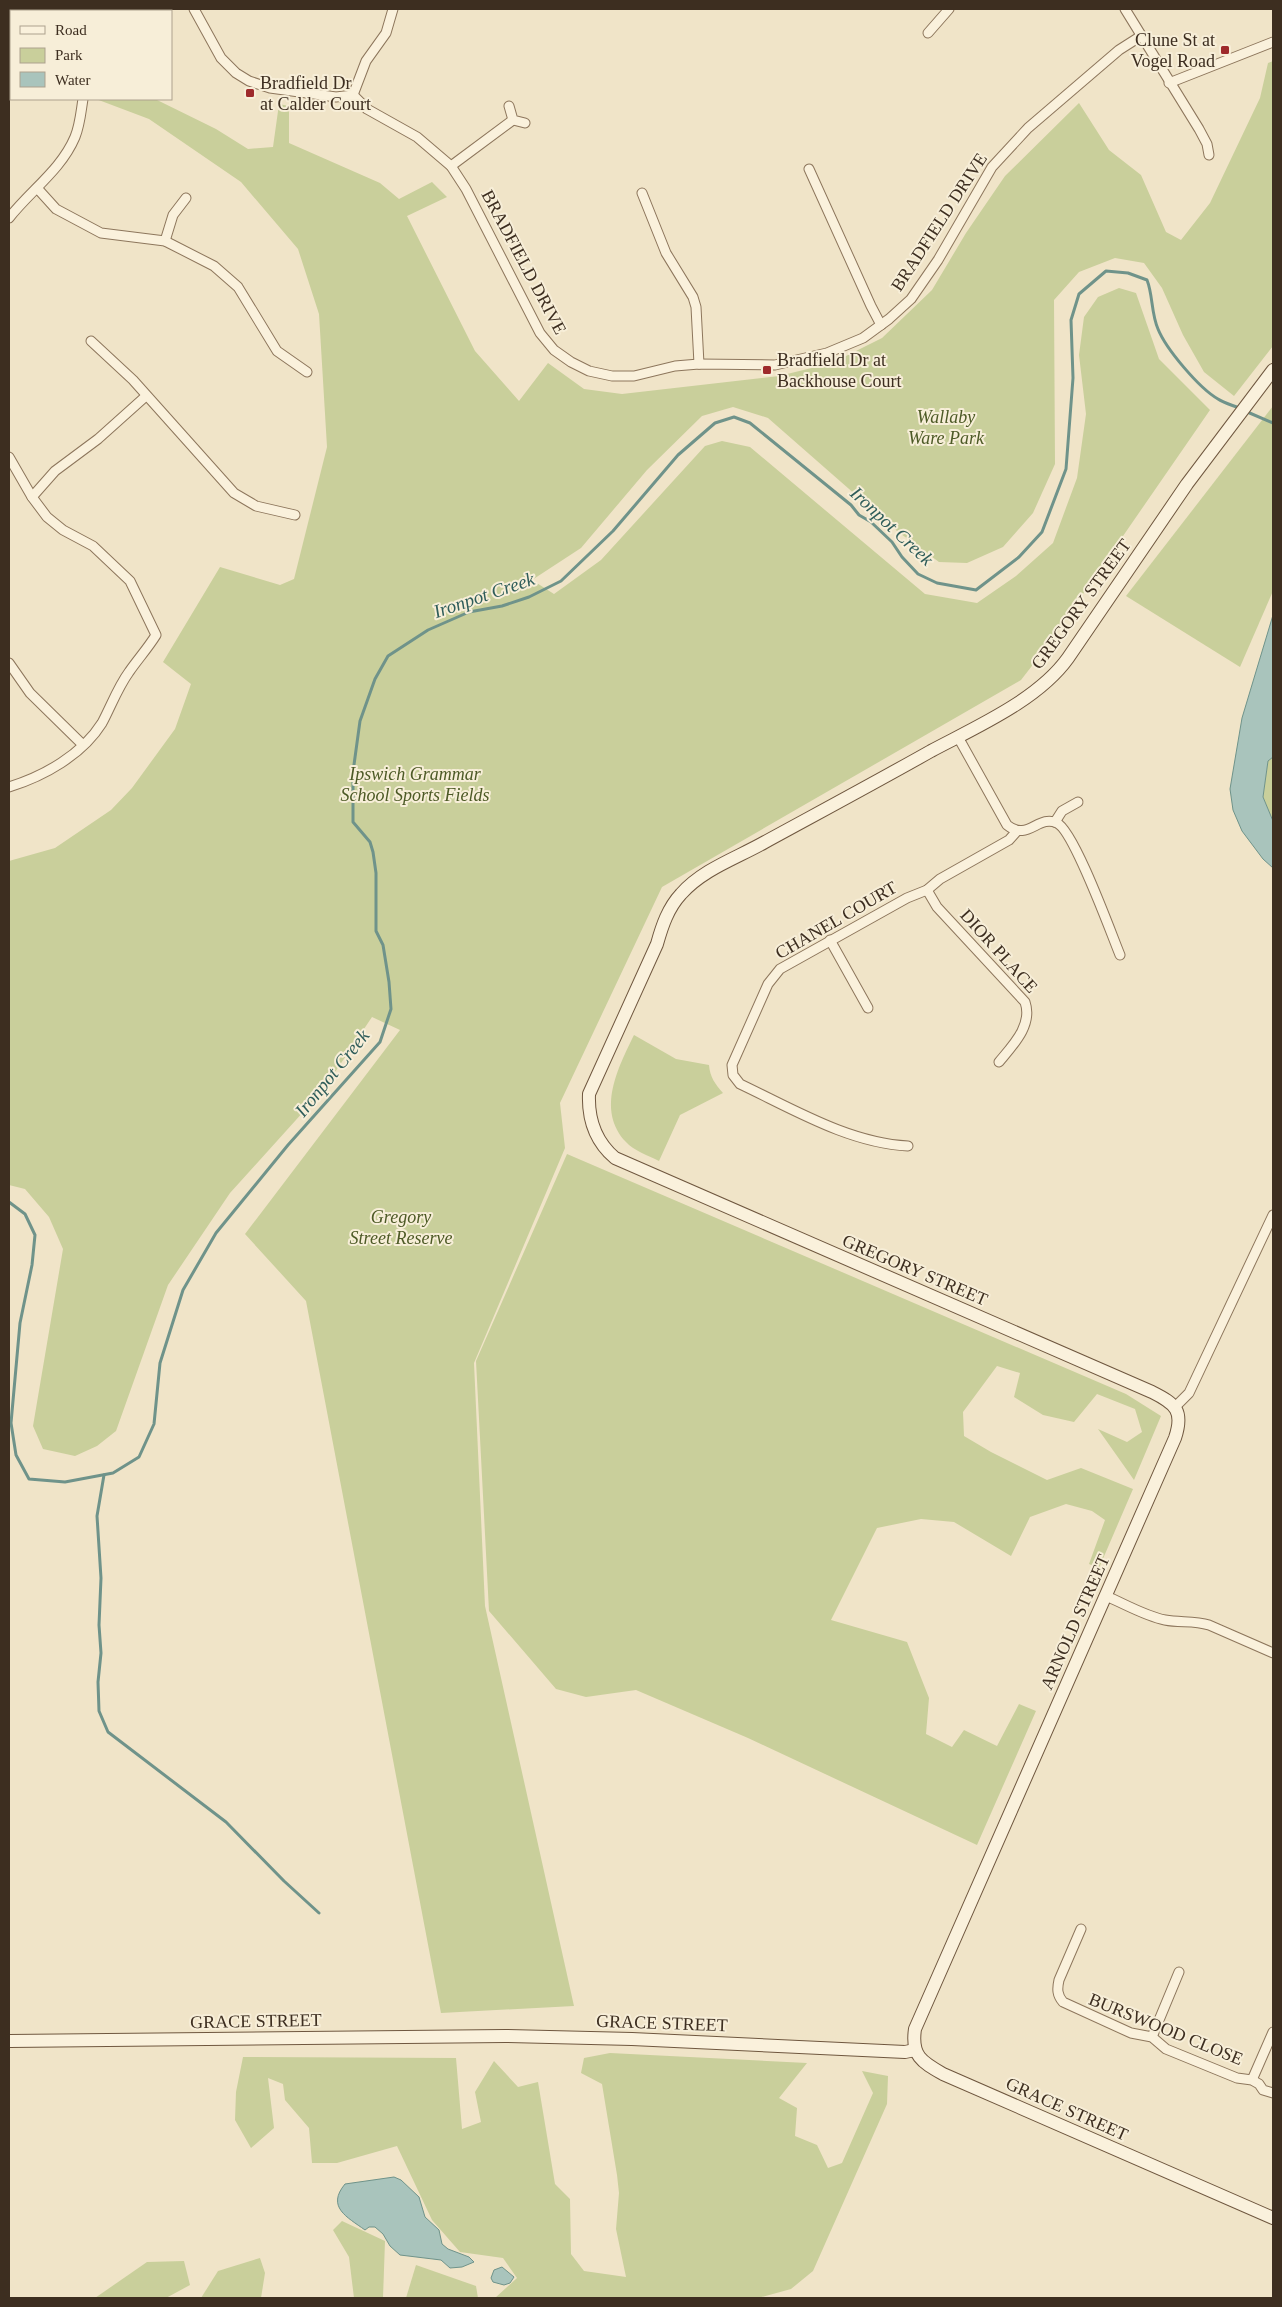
<svg xmlns="http://www.w3.org/2000/svg" width="1282" height="2307" font-family="Georgia,serif">
	<style>
		.green { fill: #c9cf9b }
		.water { fill: #a9c4bc; stroke: #6f938a }
		.lines { fill: none; stroke-linecap: round; stroke-linejoin: round }
		.stream { stroke: #6f938a; stroke-width: 3 }
		.street-casing { stroke: #8d765c; stroke-width: 11 }
		.secondary-casing { stroke: #6f573f; stroke-width: 14 }
		.street { stroke: #faf1dc; stroke-width: 9 }
		.secondary { stroke: #faf1dc; stroke-width: 12 }
		.poi-dot { fill: #9e2a2b; stroke: #f7eed8; stroke-width: 2 }
		.labels { text-anchor: middle; dominant-baseline: central; stroke-width: 4; stroke-linejoin: round; paint-order: stroke }
		.poi-label { font-size: 18px; fill: #3d2e20; stroke: #f7eed8; text-anchor: start }
		.street-label { font-size: 18px; fill: #3d2e20; stroke: #f7eed8 }
		.park-label { font-size: 18px; font-style: italic; fill: #4d5a26; stroke: #f7eed8 }
		.water-label { font-size: 19px; font-style: italic; fill: #2f5d5a; stroke: #f7eed8 }
	</style>
	<rect width="100%" height="100%" fill="#f0e4c8"/>
	<g class="green">
		<path d="M1273 61V346L1234 396 1204 372 1183 335 1162 288 1144 263 1115 258 1079 272 1054 300 1055 464 1033 513 1003 547 967 563 939 562 897 531 768 418 733 407 702 416 647 470 581 548 532 580 554 594 601 560 705 446 722 441 750 447 925 594 977 603 1016 576 1053 543 1077 478 1086 414 1079 355 1084 317 1098 297 1119 288 1136 293 1159 359 1210 410 1045 649 1021 680 662 887 560 1103 565 1148 474 1363 485 1606 574 2006 441 2013 306 1301 245 1234 400 1030 372 1017 323 1090 230 1193 168 1285 116 1431 97 1446 75 1456 43 1449 33 1426 63 1249 49 1217 25 1189 9 1185V861L55 848 111 810 132 788 175 729 191 684 163 662 220 567 280 585 294 579 327 447 319 314 298 249 241 182 149 119 96 99H155L216 129 248 149 273 147 279 104 289 106V143L380 183 399 199 432 182 447 197 407 216 475 351 519 401 548 363 584 389 622 394 779 376 832 363 882 338 932 290 966 233 1005 176 1079 103 1109 150 1141 175 1166 232 1181 240 1210 203 1260 98 1268 63Z"/>
		<path d="M1273 406V591L1240 667 1126 596Z"/>
		<path d="M1273 757V821L1263 797 1268 761Z"/>
		<path d="M634 1035 676 1059 709 1065C710 1077 715 1084 723 1093L680 1115 659 1161C649 1156 633 1150 626 1142 596 1110 618 1068 634 1035Z"/>
		<path d="M567 1154 1126 1394 1161 1416 1134 1480 1098 1429 1127 1442 1142 1432 1135 1409 1097 1394 1074 1422 1043 1415 1014 1397 1020 1373 997 1366 963 1412 964 1436 991 1452 1047 1480 1081 1468 1133 1489 1099 1568 1089 1564 1105 1520 1092 1511 1066 1504 1030 1517 1011 1556 954 1522 921 1519 877 1528 831 1620 907 1642 929 1698 926 1734 952 1747 964 1730 997 1746 1019 1704 1036 1711 977 1845 748 1738 636 1690 586 1697 556 1689 489 1611 476 1361Z"/>
		<path d="M610 2053 807 2063 779 2098 797 2108 795 2136 817 2145 828 2168 842 2163 873 2093 862 2071 888 2076 887 2104 813 2271 791 2289 758 2298H495L517 2278 503 2258 460 2252 432 2220 397 2146 337 2163H312L309 2128 285 2100 283 2084 268 2078 274 2128 251 2148 235 2120 236 2092 243 2057 456 2058 462 2129 481 2122 475 2092 494 2061 518 2087 538 2082 555 2184 570 2199 571 2254 584 2271 626 2277 616 2229 619 2193 617 2175 602 2084 581 2073 584 2058Z"/>
		<path d="M342 2221 385 2241 383 2298H354L349 2257 333 2230Z"/>
		<path d="M260 2258 265 2273 261 2298H201L218 2271Z"/>
		<path d="M184 2261 190 2285 166 2298H95L147 2262Z"/>
		<path d="M416 2265 476 2286 478 2298H406Z"/>
	</g>
	<g class="water">
		<path d="M1273 615V757L1268 761 1263 797 1273 821V868L1263 859 1242 831 1233 810 1230 789 1242 718Z"/>
		<path d="M394 2177 401 2180 419 2197 425 2217 439 2230 442 2244 448 2249 469 2257 474 2262 462 2267 450 2268 441 2260 400 2255 390 2246 383 2234 375 2227H369L365 2230C347 2217 326 2207 345 2184Z"/>
		<path d="M502 2267 514 2277 510 2283 504 2285 493 2282 491 2278 494 2270Z"/>
	</g>
	<g class="lines">
		<g class="stream">
			<path d="M1245 411 1273 423"/>
			<path d="M9 1202 25 1214 35 1235 32 1265 20 1323 11 1423 16 1455 29 1479 65 1482 113 1473 139 1457 154 1424 160 1363 183 1290 216 1233 288 1145 380 1042 391 1009 389 982 383 945 376 931V873L373 852 370 842 353 822V772L360 721 375 679 388 656 428 630 469 612 502 606 529 597 561 581 613 531 678 455 715 423 734 417 750 423 851 505 859 515 871 522 892 542 902 557 918 574 937 583 976 590 1019 557 1042 532 1066 469 1073 378 1071 320 1079 294 1106 271 1128 273 1147 280C1153 295 1151 313 1158 329 1166 349 1199 388 1218 399 1224 403 1232 405 1239 408"/>
			<path d="M104 1475 97 1516 101 1578 99 1625 101 1653 98 1682 99 1711 108 1732 226 1822 284 1881 319 1913"/>
		</g>
		<g class="street-casing">
			<g id="street">
				<path d="M194 9 221 58 236 73 249 81 270 88 336 97 353 95 367 109 417 137 451 166 466 189 540 333 554 350 571 362 589 371 612 376H634L675 366 699 364 775 365 827 353 863 338 889 319 911 299 938 260 992 167 1028 128 1119 50 1141 36"/>
				<path d="M1125 9 1199 129 1207 144 1209 155"/>
				<path d="M160 11 164 9"/>
				<path d="M928 33 949 9"/>
				<path d="M1169 83 1273 42"/>
				<path d="M353 95 366 61 386 33 393 9"/>
				<path d="M509 106 513 120 525 123"/>
				<path d="M451 166 513 120"/>
				<path d="M809 169 871 306 881 325"/>
				<path d="M37 188 56 209 101 233 165 241 214 266 238 287 277 351 307 372"/>
				<path d="M642 193 666 253 693 297 696 307 699 364"/>
				<path d="M9 218C31 190 61 170 75 137 80 125 81 111 83 99"/>
				<path d="M165 241 173 215 186 198"/>
				<path d="M91 341 133 380 234 493 256 506 295 515"/>
				<path d="M9 457 32 497 47 517 63 530 93 546 130 581 156 635C148 648 138 659 129 672 118 687 111 706 102 723 82 755 44 776 9 787"/>
				<path d="M32 497 55 471 98 439 146 396"/>
				<path d="M9 663 30 693 83 745"/>
				<path d="M958 737 1007 825C1028 842 1038 814 1057 823 1074 831 1111 933 1120 955"/>
				<path d="M1055 822 1062 811 1078 802"/>
				<path d="M927 890 937 907 1025 1002C1033 1025 1013 1045 999 1062"/>
				<path d="M830 940 868 1008"/>
				<path d="M908 1146C849 1143 793 1109 740 1084L733 1075 732 1065 768 984 780 969 907 898 927 890 940 879 1009 840 1017 831"/>
				<path d="M1175 1407 1189 1393 1273 1215"/>
				<path d="M1106 1596C1125 1604 1145 1616 1165 1620 1180 1623 1194 1620 1209 1625L1273 1653"/>
				<path d="M1081 1929 1059 1980C1057 1989 1057 1995 1063 2002L1131 2033 1152 2037 1166 2049 1237 2078 1252 2080 1259 2084 1263 2090 1273 2093"/>
				<path d="M1152 2037 1179 1972"/>
				<path d="M1252 2080 1273 2032"/>
			</g>
		</g>
		<g class="secondary-casing">
			<g id="secondary">
				<path d="M1273 370 1187 484 1068 658C1038 700 976 727 931 751 876 782 820 812 765 842 737 858 703 869 681 894 668 908 662 926 657 944L589 1094C588 1119 595 1141 615 1158L1152 1392C1176 1404 1184 1411 1175 1438L915 2029C911 2056 922 2062 943 2074L1273 2218"/>
				<path d="M9 2041 505 2036 632 2039 905 2052 915 2050"/>
			</g>
		</g>
		<use href="#street" class="street"/>
		<use href="#secondary" class="secondary"/>
	</g>
	<g class="poi-dot">
		<rect x="1220" y="45" width="10" height="10" rx="2.5"/>
		<rect x="245" y="88" width="10" height="10" rx="2.5"/>
		<rect x="762" y="365" width="10" height="10" rx="2.5"/>
	</g>
	<g class="labels">
		<g class="poi-label">
			<text x="1215" y="40" text-anchor="end">Clune St at<tspan x="1215" dy="21">Vogel Road</tspan></text>
			<text x="260" y="83">Bradfield Dr<tspan x="260" dy="21">at Calder Court</tspan></text>
			<text x="777" y="360">Bradfield Dr at<tspan x="777" dy="21">Backhouse Court</tspan></text>
		</g>
		<g class="street-label">
			<text transform="translate(939 222) rotate(-57)">BRADFIELD DRIVE</text>
			<text transform="translate(524 262) rotate(62)">BRADFIELD DRIVE</text>
			<text transform="translate(1081 604) rotate(-54)">GREGORY STREET</text>
			<text transform="translate(836 920) rotate(-30)">CHANEL COURT</text>
			<text transform="translate(999 951) rotate(48)">DIOR PLACE</text>
			<text transform="translate(915 1270) rotate(23)">GREGORY STREET</text>
			<text transform="translate(1075 1622) rotate(-66)">ARNOLD STREET</text>
			<text transform="translate(256 2021) rotate(-1)">GRACE STREET</text>
			<text transform="translate(662 2023) rotate(2)">GRACE STREET</text>
			<text transform="translate(1166 2029) rotate(22)">BURSWOOD CLOSE</text>
			<text transform="translate(1067 2109) rotate(24)">GRACE STREET</text>
		</g>
		<g class="park-label">
			<text x="946" y="417">Wallaby<tspan x="946" dy="21">Ware Park</tspan></text>
			<text x="415" y="774">Ipswich Grammar<tspan x="415" dy="21">School Sports Fields</tspan></text>
			<text x="401" y="1217">Gregory<tspan x="401" dy="21">Street Reserve</tspan></text>
		</g>
		<g class="water-label">
			<text transform="translate(892 526) rotate(43)">Ironpot Creek</text>
			<text transform="translate(484 595) rotate(-19)">Ironpot Creek</text>
			<text transform="translate(332 1073) rotate(-51)">Ironpot Creek</text>
		</g>
	</g>
	<rect width="1282" height="2307" fill="none" stroke="#3d2e20" stroke-width="20"/>
	<rect x="10" y="10" width="162" height="90" fill="#f7eed8" stroke="#ada18e"/>
	<rect x="20" y="26" width="25" height="8" fill="#faf1dc" stroke="#ada18e"/>
	<text x="55" y="35" font-size="15" fill="#3d2e20">Road</text>
	<rect x="20" y="48" width="25" height="15" fill="#c9cf9b" stroke="#ada18e"/>
	<text x="55" y="60" font-size="15" fill="#3d2e20">Park</text>
	<rect x="20" y="72" width="25" height="15" fill="#a9c4bc" stroke="#ada18e"/>
	<text x="55" y="85" font-size="15" fill="#3d2e20">Water</text>
</svg>
